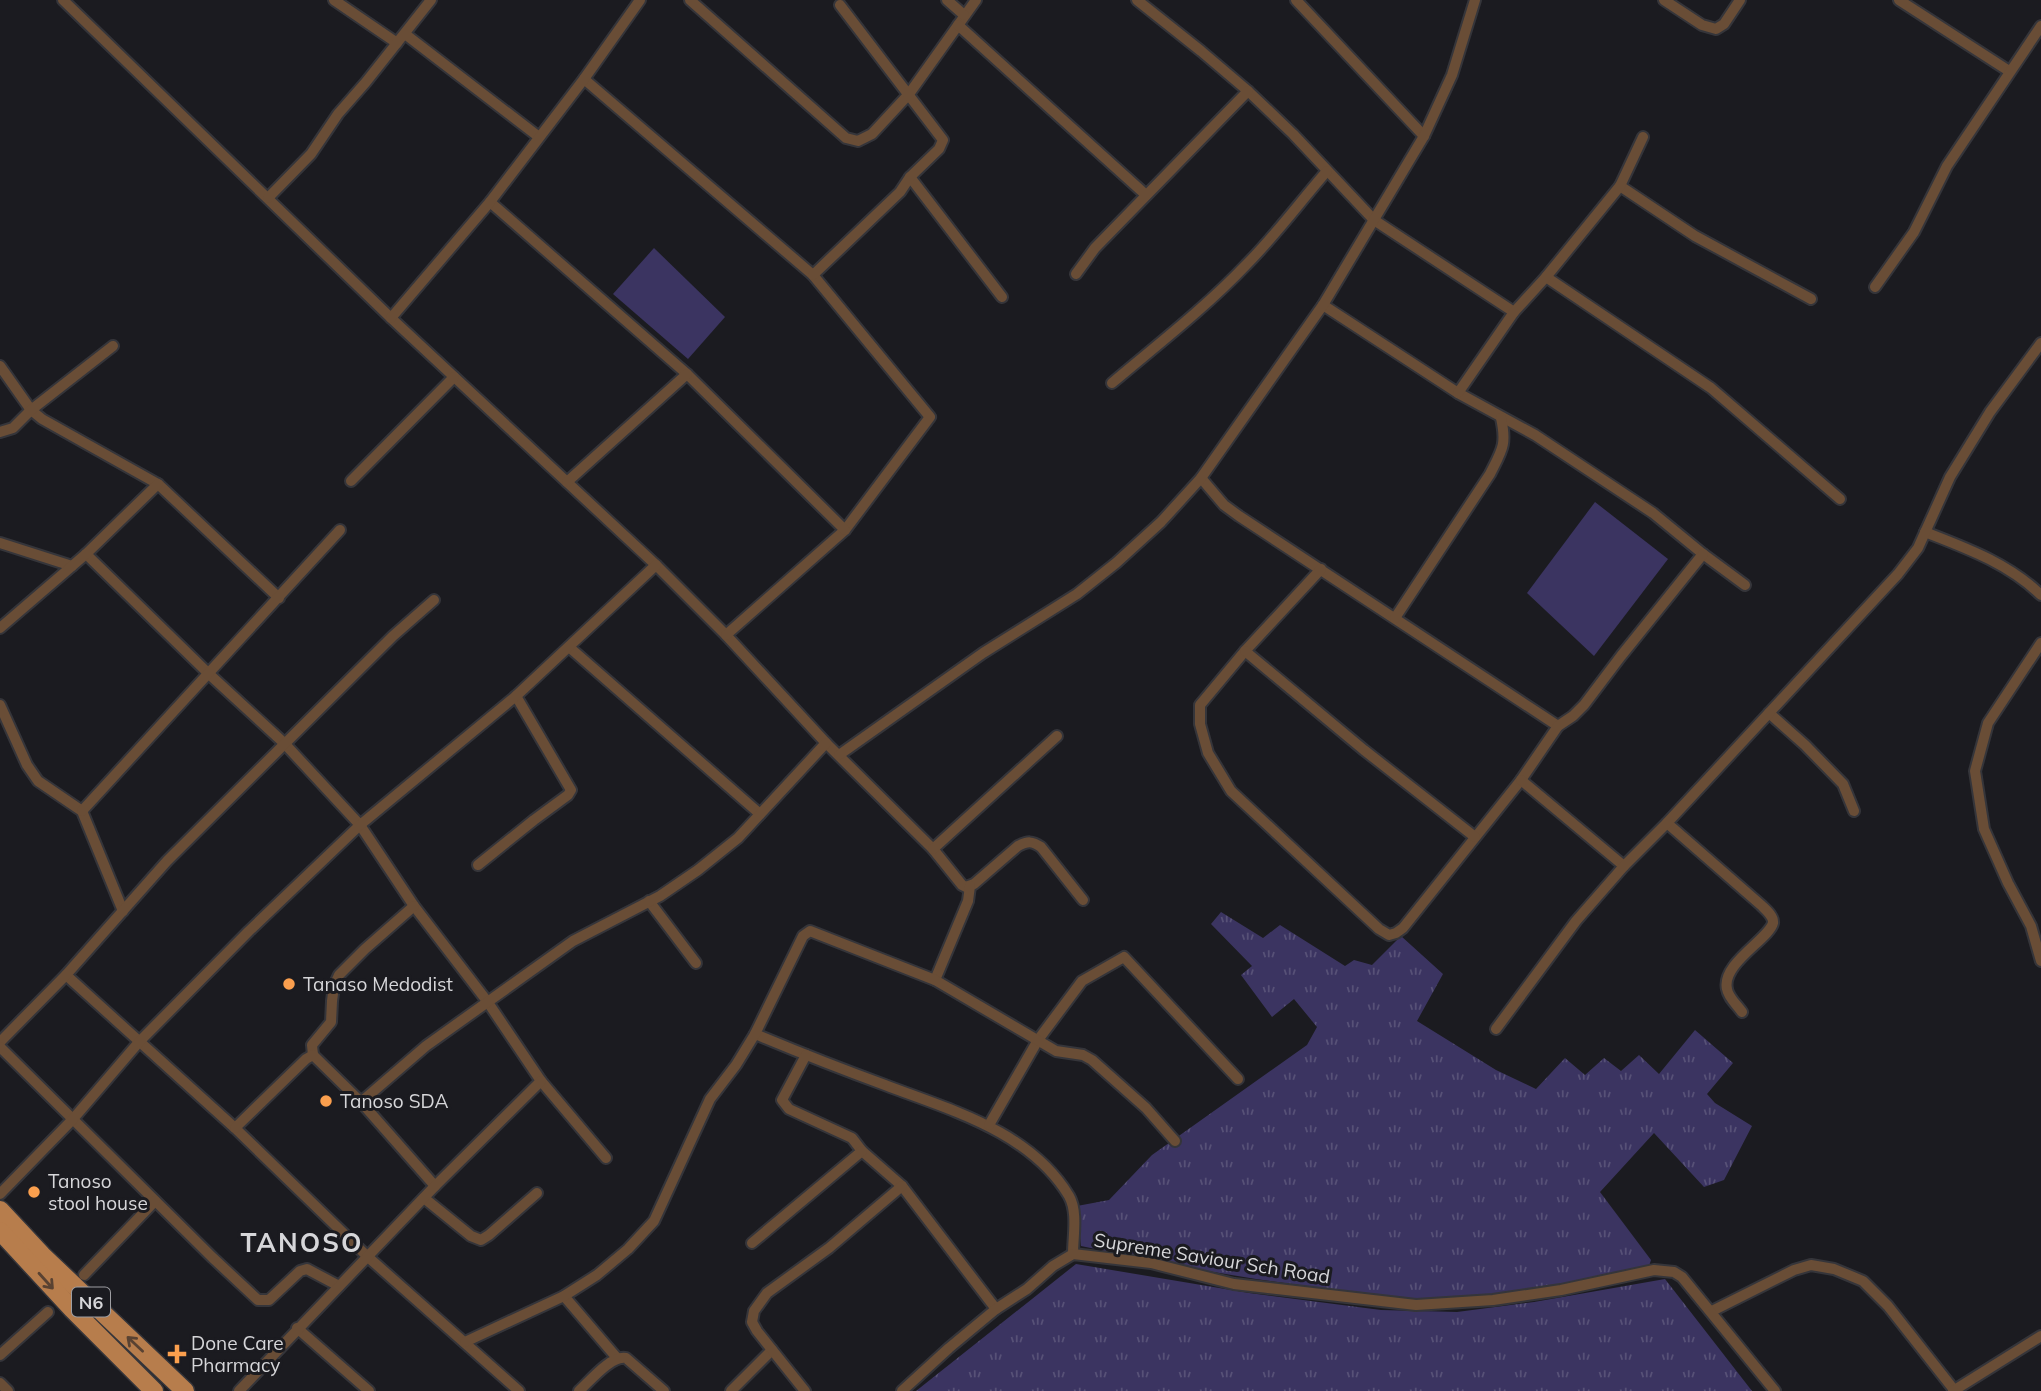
<svg xmlns="http://www.w3.org/2000/svg" width="2041" height="1391" font-family="Mulish,sans-serif">
	<style>
		.grass { fill: url(#grass-tufts) }
		.park { fill: #3b3461 }
		.lines { fill: none; stroke-linecap: round; stroke-linejoin: round }
		.minor-casing { stroke: #35353a; stroke-width: 14 }
		.primary-casing { stroke: #35353a; stroke-width: 21 }
		.minor { stroke: #694d36; stroke-width: 10 }
		.primary { stroke: #b77d4c; stroke-width: 18 }
		.oneway { stroke: #594232 }
		.poi-dot { fill: #fa9f4e; stroke: #1b1b20; stroke-width: 2.5 }
		.labels { text-anchor: middle; dominant-baseline: central; stroke-width: 6; stroke-linejoin: round; paint-order: stroke }
		.shield { fill: #1b1b20; stroke: #9e9ea2; stroke-width: 2 }
		.shield-label { font-size: 18px; font-weight: bold; fill: #d6d6d9 }
		.poi-label { font-size: 19px; fill: #d6d6d9; stroke: #1b1b20; text-anchor: start }
		.street-label { font-size: 19px; fill: #d6d6d9; stroke: #1b1b20 }
		.district-label { font-size: 26px; font-weight: bold; letter-spacing: 2px; fill: #d6d6d9; stroke: #1b1b20 }
	</style>
	<defs>
		<pattern id="grass-tufts" width="24" height="20" patternUnits="userSpaceOnUse" patternTransform="scale(1.75)"><rect width="24" height="20" fill="#3b3461"/><path d="M3 7l-1-3M5 7V3M7 7l1-3M15 17l-1-3M17 17v-4M19 17l1-3" fill="none" stroke="#575177"/></pattern>
	</defs>
	<rect width="100%" height="100%" fill="#1b1b20"/>
	<g class="grass">
		<path d="M1221 912 1263 938 1280 925 1345 966 1354 960 1372 965 1401 936 1443 974 1417 1021 1496 1070 1536 1089 1565 1058 1585 1075 1604 1058 1621 1071 1639 1055 1659 1074 1695 1030 1733 1063 1707 1094 1715 1103 1752 1126 1724 1180 1704 1187 1654 1133 1600 1192 1651 1260 1649 1266 1560 1285 1464 1299 1418 1301 1256 1279 1183 1267 1081 1246 1077 1206 1109 1200 1152 1155 1307 1045 1317 1027 1294 999 1272 1017 1241 975 1252 966 1211 924Z"/>
		<path d="M1076 1264 1249 1293 1381 1310 1457 1312 1534 1302 1665 1279 1752 1391H916Z"/>
	</g>
	<g class="park">
		<path d="M654 248 725 317 688 359 613 294Z"/>
		<path d="M1595 502 1668 559 1594 656 1527 593Z"/>
	</g>
	<g class="lines">
		<g class="minor-casing">
			<g id="minor">
				<path d="M63 0 391 318 656 565 726 635 826 743 933 849 962 885 966 887 974 884 1018 846C1028 841 1032 841 1041 847L1083 900"/>
				<path d="M334 0 397 43"/>
				<path d="M690 0 846 138 858 141 872 134 909 94 976 0"/>
				<path d="M947 0 964 15"/>
				<path d="M1137 0 1201 51 1248 91 1293 134 1374 220 1514 312"/>
				<path d="M1296 0 1424 136"/>
				<path d="M1664 0 1702 25 1716 29 1724 24 1740 0"/>
				<path d="M1899 0 2009 71"/>
				<path d="M958 25 1146 195"/>
				<path d="M405 34 539 137"/>
				<path d="M584 79 813 275 930 417 845 530 726 635"/>
				<path d="M910 177 1002 297"/>
				<path d="M1620 186 1695 236 1811 299"/>
				<path d="M268 198 311 154 338 114 366 82 431 0"/>
				<path d="M490 202 687 374 845 530"/>
				<path d="M1076 274 1095 248 1248 91"/>
				<path d="M813 275 900 192 910 177 939 149 943 140 840 5"/>
				<path d="M1546 277 1711 388 1840 499"/>
				<path d="M1875 287 1914 232 1947 166 2041 26"/>
				<path d="M1323 305 1458 393 1535 435 1653 513 1703 554 1745 585"/>
				<path d="M391 318 490 202 584 79 640 0"/>
				<path d="M0 366 31 410 42 419 158 484 279 598"/>
				<path d="M1112 383C1157 345 1205 308 1246 265 1275 236 1300 202 1327 171"/>
				<path d="M1458 393 1514 312 1546 277 1620 186 1643 137"/>
				<path d="M0 432 13 428 31 410 113 346"/>
				<path d="M1201 478 1224 505 1239 516 1558 726"/>
				<path d="M351 481 454 377"/>
				<path d="M567 482 687 374"/>
				<path d="M1925 532C1966 548 2008 563 2041 595"/>
				<path d="M0 543 72 566"/>
				<path d="M86 554 209 674 284 743 360 825 414 906 487 1001 541 1081 606 1158"/>
				<path d="M1321 569 1245 651 1200 705V724L1208 753 1231 791 1379 929 1389 935 1396 933 1403 928 1521 780 1558 726 1573 716 1584 705 1621 656 1703 554"/>
				<path d="M1395 618 1490 474C1502 450 1507 445 1501 418"/>
				<path d="M0 628 86 554 158 484"/>
				<path d="M2041 643 1988 723 1975 771 1984 829 2008 883 2031 926 2041 961"/>
				<path d="M569 647 760 814"/>
				<path d="M1245 651 1364 750 1475 837"/>
				<path d="M0 705 27 765 38 781 82 811 123 911"/>
				<path d="M1769 713 1805 745 1843 784 1854 811"/>
				<path d="M839 755 983 653 1077 594 1116 563 1161 522 1201 478 1323 305 1424 136 1452 75 1475 0"/>
				<path d="M1521 780 1624 866"/>
				<path d="M82 811 340 530"/>
				<path d="M1667 823 1761 905C1765 909 1774 916 1773 923 1769 939 1721 964 1727 989 1728 997 1737 1005 1742 1012"/>
				<path d="M933 849 1057 736"/>
				<path d="M478 865 534 820 568 795 571 790 516 696"/>
				<path d="M649 901 696 963"/>
				<path d="M66 975 235 1128 368 1257 519 1391"/>
				<path d="M935 980 968 901 970 886"/>
				<path d="M1496 1029 1576 921 1624 866 1667 823 1898 574 1918 548 1950 477 1990 412 2041 343"/>
				<path d="M755 1034C798 1052 841 1069 885 1085 950 1110 1030 1131 1069 1196 1078 1212 1073 1236 1073 1254"/>
				<path d="M0 1042 66 975 167 861 393 636 434 600"/>
				<path d="M0 1047 213 1258 258 1300H269L300 1271 307 1269 339 1286"/>
				<path d="M313 1055 312 1045 331 1022 332 1001 334 986 339 975 365 949 414 906"/>
				<path d="M806 1055 782 1100 789 1109 852 1138 862 1151 902 1186 996 1309"/>
				<path d="M361 1102 426 1046 573 941 660 896 698 870 738 838 826 743"/>
				<path d="M989 1125 1038 1040 1082 981 1124 957 1238 1079"/>
				<path d="M235 1128 306 1059 313 1055 361 1102 435 1186"/>
				<path d="M0 1194 73 1119 139 1042 249 931 360 825 516 696 656 565"/>
				<path d="M424 1198 471 1236 481 1240 489 1235 537 1193"/>
				<path d="M752 1243 862 1151"/>
				<path d="M84 1275 155 1201"/>
				<path d="M564 1296 617 1358"/>
				<path d="M1712 1311 1794 1270 1811 1265 1834 1269 1863 1281 1888 1306 1955 1391"/>
				<path d="M297 1328 369 1391"/>
				<path d="M465 1342 564 1296 597 1275 628 1249 654 1221 710 1099 736 1065 755 1034 803 936 810 931 935 980 1056 1051 1083 1055 1092 1060 1146 1108 1175 1141"/>
				<path d="M0 1355 48 1312"/>
				<path d="M0 1383 8 1391"/>
				<path d="M239 1391 435 1186 541 1081"/>
				<path d="M579 1391C590 1381 611 1355 626 1358L664 1391"/>
				<path d="M731 1391 772 1350"/>
				<path d="M805 1391 757 1331 752 1322 754 1311 767 1293 829 1248 902 1186"/>
				<path d="M902 1391 949 1348 996 1309 1027 1289 1053 1266 1073 1254 1151 1263 1234 1284 1416 1305 1493 1300 1561 1290 1654 1270 1674 1272 1682 1277 1775 1391"/>
				<path d="M1953 1391 2041 1336"/>
			</g>
		</g>
		<g class="primary-casing">
			<g id="primary">
				<path d="M0 1210 42 1255 185 1391"/>
				<path d="M0 1231 72 1309 154 1391"/>
			</g>
		</g>
		<use href="#minor" class="minor"/>
		<use href="#primary" class="primary"/>
	</g>
	<defs><path id="oneway-shaft" d="M-6 0H5M1.5-3L5.5 0L1.5 3" fill="none" stroke-width="1.6" stroke-linecap="round" stroke-linejoin="round" transform="scale(1.75)"/></defs>
	<g class="oneway">
		<use href="#oneway-shaft" transform="translate(46 1281) rotate(48)"/>
		<use href="#oneway-shaft" transform="translate(135 1344) rotate(-137)"/>
	</g>
	<g class="poi-dot">
		<circle cx="289" cy="984" r="7"/>
		<circle cx="326" cy="1101" r="7"/>
		<circle cx="34" cy="1192" r="7"/>
		<path d="M173.5 1343.5h7v7h7v7h-7v7h-7v-7h-7v-7h7z"/>
	</g>
	<g class="labels">
		<rect class="shield" x="72" y="1287.5" width="38" height="29" rx="5"/>
		<g class="shield-label">
			<text x="91" y="1302">N6</text>
		</g>
		<g class="poi-label">
			<text x="303" y="984">Tanaso Medodist</text>
			<text x="340" y="1101">Tanoso SDA</text>
			<text x="48" y="1181">Tanoso<tspan x="48" dy="22">stool house</tspan></text>
			<text x="191" y="1343">Done Care<tspan x="191" dy="22">Pharmacy</tspan></text>
		</g>
		<g class="street-label">
			<text transform="translate(1212 1258) rotate(9)">Supreme Saviour Sch Road</text>
		</g>
		<g class="district-label">
			<text x="302" y="1242">TANOSO</text>
		</g>
	</g>
</svg>
